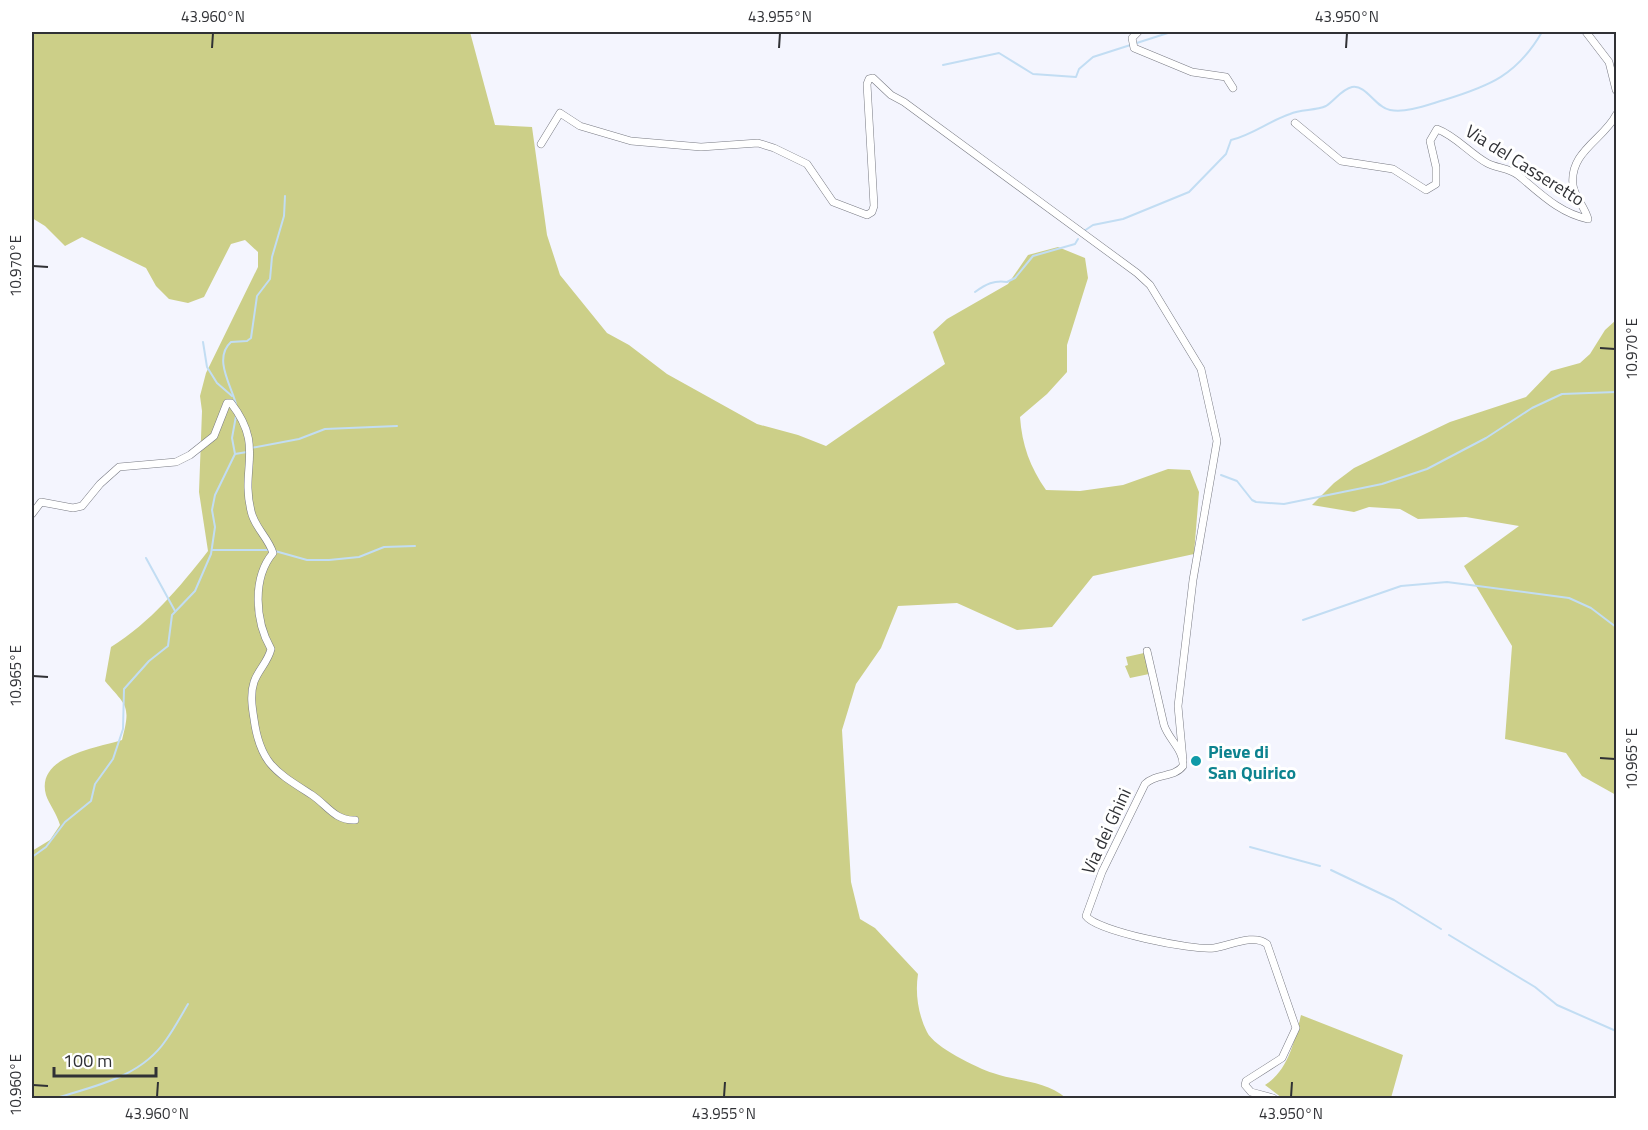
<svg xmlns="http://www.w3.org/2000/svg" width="1648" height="1130" font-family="'Titillium Web',sans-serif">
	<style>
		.green { fill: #cccf88 }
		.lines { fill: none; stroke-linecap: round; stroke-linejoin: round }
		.stream { stroke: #c2ddf3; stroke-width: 2 }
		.minor-casing { stroke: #787a83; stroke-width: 8 }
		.minor { stroke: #fff; stroke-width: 7 }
		.ticks { fill: none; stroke: #303135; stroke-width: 2 }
		.culture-dot { fill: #0f9aa8; stroke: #fff; stroke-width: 2 }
		.labels { text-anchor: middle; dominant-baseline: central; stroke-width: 6; stroke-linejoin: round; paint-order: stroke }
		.street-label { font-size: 18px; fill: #303135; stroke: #fff }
		.culture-label { font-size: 18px; font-weight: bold; fill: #0d838f; stroke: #fff; text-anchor: start }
		.neatline { fill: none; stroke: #303135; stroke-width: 2 }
		.ticks-label { font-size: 15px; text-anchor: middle; fill: #303135 }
	</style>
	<rect width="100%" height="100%" fill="#f4f5fe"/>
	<g class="green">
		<path d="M32 32H470L495 125 532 127 547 235 560 275 607 333 629 345 667 374 757 424 798 435 826 446 945 364 933 332 947 319 1008 284 1028 255 1058 247 1085 258 1088 278 1067 345V372L1047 394 1020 417C1022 445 1030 467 1046 490L1080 491 1123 485 1168 469 1190 470 1199 492 1194 554 1093 576 1052 627 1017 630 957 603 898 606 881 648 856 684 842 730 851 882 860 919 875 928 918 974C915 993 918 1014 927 1032 934 1047 977 1068 993 1073 1019 1082 1045 1080 1066 1098H32V851L50 840 60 825C57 814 49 804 46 795 35 756 97 748 122 740 131 705 127 707 105 681L111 647C151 622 179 588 208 551L199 492 202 411 200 396 206 373 258 267V252L245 240 231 244 204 297 188 303 169 299 156 286 146 268 82 237 65 246 45 226 32 218Z"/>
		<path d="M1616 320V795L1582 776 1566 753 1505 739 1512 646 1464 566 1519 526 1466 517 1418 519 1400 509 1369 507 1354 512 1312 505 1334 483 1354 468 1450 422 1526 397 1551 371 1580 363 1590 354 1605 330Z"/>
		<path d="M1144 653 1149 674 1130 678 1125 666 1128 665 1126 657Z"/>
		<path d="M1301 1015 1403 1055 1391 1098H1282L1265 1085C1288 1071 1295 1040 1301 1015Z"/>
	</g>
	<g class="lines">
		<g class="stream">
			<path d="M943 65 999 53 1033 74 1076 77 1079 69 1093 57 1171 32"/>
			<path d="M1084 231 1093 225 1123 219 1189 192 1226 154 1231 140C1252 135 1269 121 1290 114 1301 109 1315 111 1326 106 1334 101 1342 89 1352 87 1366 84 1376 108 1390 110 1407 113 1427 105 1444 100 1490 86 1517 75 1542 32"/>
			<path d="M975 292C986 284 994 280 1007 282L1015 278 1033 256 1075 244 1078 239"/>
			<path d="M203 342 207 367 217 383 232 396"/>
			<path d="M236 404C231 385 213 358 231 342L247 341 251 338 257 296 270 279 272 257 284 216 285 196"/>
			<path d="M251 448 299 439 325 429 397 426"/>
			<path d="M235 454 247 452"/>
			<path d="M1221 475 1237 481 1252 500 1256 502 1284 504 1382 484 1427 469 1486 438 1532 408 1562 394 1616 392"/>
			<path d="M212 550H269"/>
			<path d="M275 551 307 560H329L359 557 384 547 415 546"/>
			<path d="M146 558 175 611"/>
			<path d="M1303 620 1401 586 1447 582 1569 598 1591 608 1616 627"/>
			<path d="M1250 847 1320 866"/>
			<path d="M32 857 46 847 65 822 91 801 95 784 113 759 123 729 124 689 149 661 168 646 172 615 195 591 211 554 215 527 212 510 215 495 235 454 232 438 236 416"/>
			<path d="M1331 870 1394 900 1441 929"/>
			<path d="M1449 935 1535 987 1557 1005 1616 1031"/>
			<path d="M56 1098C95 1086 141 1077 166 1040 174 1029 181 1016 188 1004"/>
		</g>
		<g class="minor-casing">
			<g id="minor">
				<path d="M1138 32 1132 38 1134 48 1192 72 1226 77 1233 88"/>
				<path d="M1586 32 1609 62 1616 90"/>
				<path d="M1295 123 1341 161 1393 169 1426 190 1436 184V167L1430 141 1437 129C1456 136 1469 153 1487 163 1496 168 1509 168 1518 175 1540 193 1559 213 1588 219 1585 207 1574 196 1573 185 1569 152 1604 139 1616 115"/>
				<path d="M541 144 560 113 580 126 631 141 701 147 758 143 774 148 807 164 833 202 867 215 872 212 874 206 867 84 869 79 873 78 891 95 904 102 1137 273 1150 285 1201 369 1217 441 1193 580 1181 681 1178 706 1183 760"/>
				<path d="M32 514 41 502 73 508 82 506 100 484 119 467 176 462 190 455 214 436 227 403H231C265 447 240 467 251 511 254 527 268 537 273 553 252 578 255 621 271 649 268 662 258 670 254 682 250 694 252 707 254 719 260 764 276 772 312 795 327 805 335 821 355 820"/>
				<path d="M1147 651 1164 725C1169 740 1184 750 1183 766 1174 778 1156 773 1145 784L1102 872 1086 916C1096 931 1194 951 1214 948 1229 946 1254 933 1267 944L1296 1028 1282 1058 1246 1081 1245 1085 1251 1092 1273 1098"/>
			</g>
		</g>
		<use href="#minor" class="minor"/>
	</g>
	<path class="ticks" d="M212 48 213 33M779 48 780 33M1346 48 1347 33M33 266 48 267M1600 348 1615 349M33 676 48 677M1600 758 1615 759M33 1085 48 1086M157 1097 158 1082M724 1097 725 1082M1291 1097 1292 1082"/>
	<circle class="culture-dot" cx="1196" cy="761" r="6"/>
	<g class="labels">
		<g class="street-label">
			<text transform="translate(1525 165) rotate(32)">Via del Casseretto</text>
			<text transform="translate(1106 831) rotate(-65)">Via dei Ghini</text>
		</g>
		<g class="culture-label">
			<text x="1208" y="751">Pieve di<tspan x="1208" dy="21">San Quirico</tspan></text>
		</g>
	</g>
	<rect width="1648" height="1130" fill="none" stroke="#ffffff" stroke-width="66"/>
	<path d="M54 1067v9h102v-9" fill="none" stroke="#303135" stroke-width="3"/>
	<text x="63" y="1067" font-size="18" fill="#303135" stroke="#ffffff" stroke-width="4.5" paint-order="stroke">100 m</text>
	<rect x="33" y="33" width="1582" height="1064" class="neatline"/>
	<g class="ticks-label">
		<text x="213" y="22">43.960°N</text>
		<text x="780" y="22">43.955°N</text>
		<text x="1347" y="22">43.950°N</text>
		<text transform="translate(16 266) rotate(-90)" y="5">10.970°E</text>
		<text transform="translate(1632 349) rotate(-90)" y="5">10.970°E</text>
		<text transform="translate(16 676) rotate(-90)" y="5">10.965°E</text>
		<text transform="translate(1632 759) rotate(-90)" y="5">10.965°E</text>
		<text transform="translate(16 1085) rotate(-90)" y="5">10.960°E</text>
		<text x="157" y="1119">43.960°N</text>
		<text x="724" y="1119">43.955°N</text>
		<text x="1291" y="1119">43.950°N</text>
	</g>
</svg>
